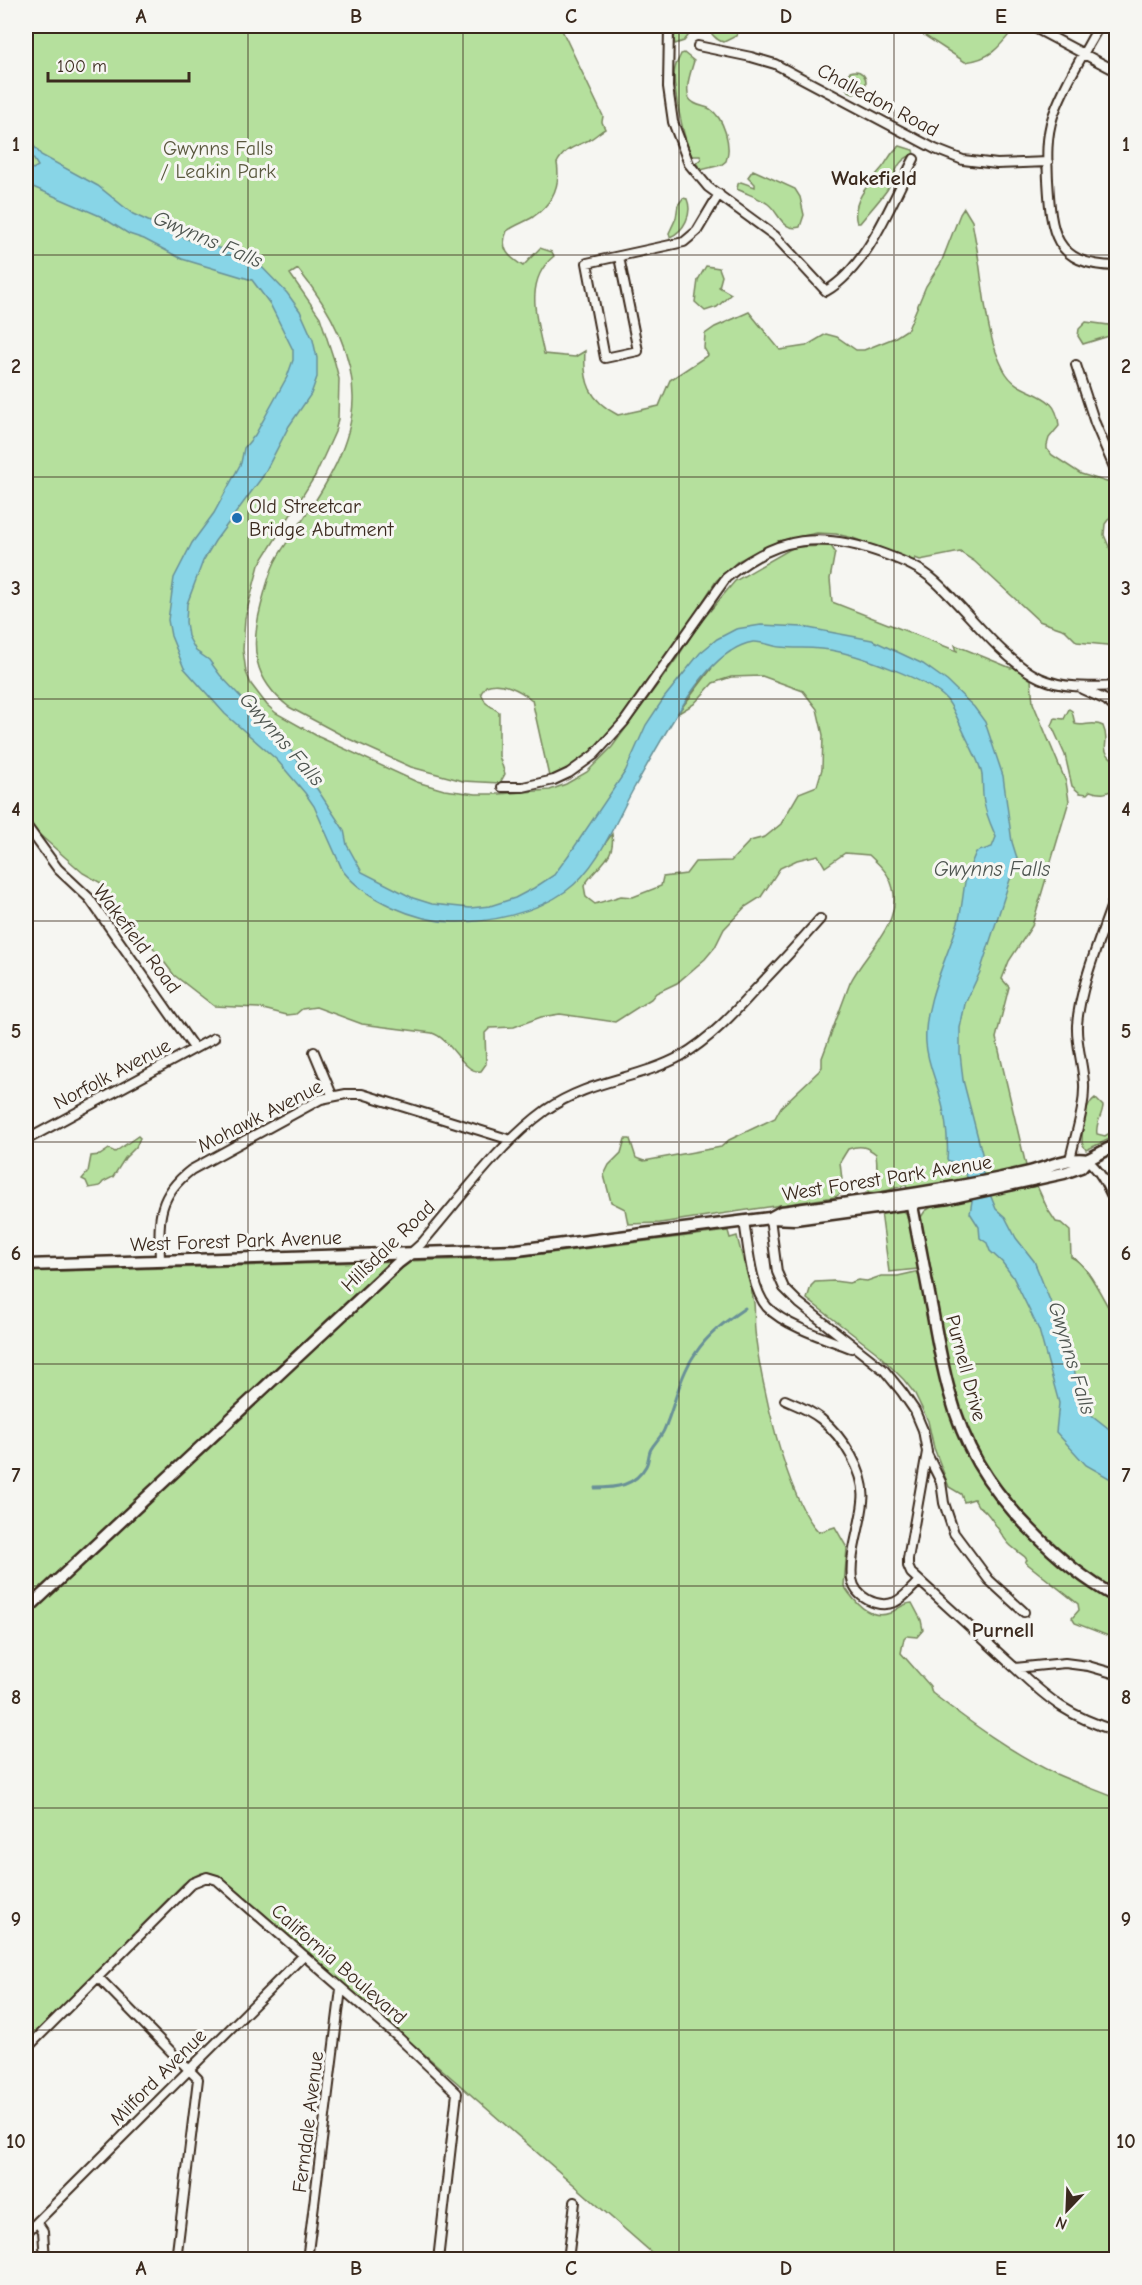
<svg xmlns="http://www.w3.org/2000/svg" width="1142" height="2285" font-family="'Comic Neue',sans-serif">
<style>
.green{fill:#b5e09d;stroke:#78855e;stroke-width:1.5;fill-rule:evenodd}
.water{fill:#88d5e7;stroke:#699197;stroke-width:1.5}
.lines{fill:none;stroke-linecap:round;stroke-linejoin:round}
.stream{stroke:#699197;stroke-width:3}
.street-casing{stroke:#3b2a1e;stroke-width:12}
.secondary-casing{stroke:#3b2a1e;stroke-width:15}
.street{stroke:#f6f6f2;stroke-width:8}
.secondary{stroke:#f6f6f2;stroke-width:10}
.grid{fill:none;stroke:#3b2a1e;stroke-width:1.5;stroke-opacity:0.55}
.poi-dot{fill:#1f6fb2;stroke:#f6f6f2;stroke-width:2}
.labels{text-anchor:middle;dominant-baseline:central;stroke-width:6;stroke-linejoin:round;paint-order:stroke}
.street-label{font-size:20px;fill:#3b2a1e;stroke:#f6f6f2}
.park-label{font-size:20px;fill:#5a583e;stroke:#f6f6f2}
.poi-label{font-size:20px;fill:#3b2a1e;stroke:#f6f6f2;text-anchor:start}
.neighbourhood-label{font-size:21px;font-weight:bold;fill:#3b2a1e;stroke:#f6f6f2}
.water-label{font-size:21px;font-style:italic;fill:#4e5550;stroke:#f6f6f2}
.neatline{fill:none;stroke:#3b2a1e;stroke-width:2}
.grid-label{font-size:20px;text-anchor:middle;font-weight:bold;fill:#3b2a1e}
</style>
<rect width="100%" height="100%" fill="#f6f6f2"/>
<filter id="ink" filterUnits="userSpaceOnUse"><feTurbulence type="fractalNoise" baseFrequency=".0167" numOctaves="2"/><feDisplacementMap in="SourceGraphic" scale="12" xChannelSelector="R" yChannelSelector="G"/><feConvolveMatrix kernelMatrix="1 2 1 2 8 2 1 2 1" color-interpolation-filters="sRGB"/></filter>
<g filter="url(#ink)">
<!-- green -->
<path class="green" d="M26 26H560L603 116 602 122 605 129C599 132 595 137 589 140 575 147 565 148 557 163 561 186 553 203 533 217 525 222 515 225 507 231 499 249 509 257 523 266L540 248 552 252 554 256C523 281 537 321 544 354L575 357 585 351C583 382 589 400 618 415L659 406 670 380 708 355 704 348 705 334 715 327 749 312 780 350 806 346 826 334 837 337 856 350H864L894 338 908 329 926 286 941 263 960 214 964 208 972 221C975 239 979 258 981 276 986 309 988 340 1004 370 1020 400 1056 386 1059 426L1049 438 1047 445V449L1052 455 1081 474 1110 483 1116 493V509L1105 524 1104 535 1116 563V646L1077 642 1065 630 1039 621 974 561 960 552 920 560 915 558 914 562 853 538 836 534 817 533 779 541 738 561 716 581 664 662 600 745 584 762 550 781 532 700C520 690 501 680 486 686L481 693 486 703 499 712V756L505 774 500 783 463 781 411 767 349 739 289 707C253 679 250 648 261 606 265 591 268 576 275 562 282 548 293 534 302 521 326 486 352 444 353 400 354 351 328 306 298 269L290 274 320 317 335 363 339 379 338 419 335 432 315 476 259 565 245 618 243 650 246 672 251 684 267 705 276 713 319 737 417 782 444 790 476 794H499L550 790 566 784 587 772 612 747 677 658 699 624 735 581 794 547 831 546 835 552 830 579 832 602 957 651 955 645 1011 668 1013 666 1031 680 1033 703 1066 782 1069 801 1032 926 1009 961 1002 979 1009 987 996 1038 1027 1170 908 1192 906 1185C892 1188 879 1196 864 1191 878 1179 878 1171 876 1154 866 1146 860 1145 848 1149L840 1162 843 1189 841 1193 835 1197 660 1223 628 1224 625 1209 611 1202 604 1175 609 1165 621 1153 625 1139H630L636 1158 644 1161 721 1147 729 1140 775 1118 781 1107 819 1071 822 1067V1058L850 983C866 950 911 918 888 876 884 868 875 861 869 855L845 853 825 867 818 855 797 860 780 868 761 897 745 907 724 929 715 947 705 959 677 983 656 993 651 999 615 1022 560 1014 541 1017 514 1027 490 1028 485 1033 486 1064 481 1071C463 1074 452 1039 432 1033L362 1024 316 1007 302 1009 296 1014 287 1015 259 1008 214 1006 174 975 152 946 125 921 101 883 83 873 32 828 26 819ZM712 668 677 714 694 704 713 683 731 677 762 676 803 691 817 709 823 735 822 769 817 786 799 793 781 824 765 837 750 841 731 861 695 862 686 874 663 877 661 886 633 897 621 896 595 904 586 897 584 886C596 865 616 860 612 834L583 873 566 890 527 909 570 862 625 772Z
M676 26H742L736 36 724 42C714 41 711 30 703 26L695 27 684 41 675 44 674 40Z
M910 26H1016C1000 46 992 59 965 62Z
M684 53 694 61C691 71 685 87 689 98 692 105 704 106 710 109 724 118 732 146 726 161L721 165 701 170 696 163 701 159 700 156H692C684 141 671 83 675 68 676 63 679 59 681 54Z
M844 82a11 11 0 1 1 22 0a11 11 0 1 1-22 0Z
M900 146 913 150 914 154C893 162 898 174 887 190 880 200 869 212 860 223H857C850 203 870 182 882 168 889 160 890 152 900 146Z
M753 170 795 189 800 197 804 215 800 227C782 232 779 212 768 204 758 197 747 194 737 189L738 184 741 182 755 187V184L748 177Z
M683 198 687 199C693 214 684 231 670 237L669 233 676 218 678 205Z
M706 266 719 268 722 276 719 287 731 294 717 307 705 311 695 302 698 280Z
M1086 322 1116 326V338L1109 336 1083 344 1078 336 1079 329Z
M1069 709 1072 711 1075 724C1084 727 1093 720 1103 726 1112 746 1096 747 1116 762V787C1108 794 1101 795 1090 791L1087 794 1080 793 1072 786 1065 755 1052 726 1055 718 1064 719Z
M1095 1098 1103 1106C1102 1116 1095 1124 1097 1134L1105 1136 1116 1129V1136L1086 1150 1082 1143C1082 1130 1084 1105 1095 1098Z
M138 1136 140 1138 136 1147 125 1158 113 1177 103 1182 100 1186 89 1188 86 1181 82 1179 88 1172 91 1156 100 1155 109 1149 115 1152Z
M1037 1186 1048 1210 1056 1222 1061 1223 1070 1231 1071 1257C1089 1264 1105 1305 1116 1320V1594L1075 1567 1036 1531 1003 1493 973 1445 955 1404 946 1366 921 1217 925 1211 933 1206Z
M900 1210 906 1213 909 1218 918 1269 889 1272 881 1212Z
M728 1231 730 1238 737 1236C742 1258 750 1281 754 1303 755 1312 754 1322 755 1331 759 1377 787 1501 819 1532L835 1527 847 1548 844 1586C854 1601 869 1621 890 1613 898 1609 904 1603 912 1603L921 1620 923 1630 917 1637 906 1636 904 1638 901 1653 930 1686 932 1693C971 1723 1012 1753 1056 1774 1076 1783 1097 1790 1116 1798V2259H659L233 1887C212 1870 205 1866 183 1884L26 2042V1272L510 1258Z
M920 1271 976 1468 1003 1507 1045 1551 1081 1582 1116 1603V1639L1075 1623 1072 1618 1079 1610 1078 1604 1025 1562 1027 1560 1025 1557C1020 1553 1014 1549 1009 1544 1000 1535 990 1511 978 1506L974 1499 964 1502 961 1494 949 1487 934 1448 928 1421 915 1394 904 1380 876 1352 807 1299 811 1286 815 1282 834 1281 849 1283 858 1280 867 1281 881 1276H898Z"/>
<!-- water -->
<path class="water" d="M26 136 41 155 98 186 133 214 196 243 238 252 256 261 287 293 300 311 313 340 317 358V377L311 394 289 426 263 476 215 541 203 561 187 604 186 622 188 636 196 651 209 660 220 675 289 748 306 772 344 830 347 845 362 872 413 898 432 904 470 908 490 906 515 898 534 888 554 875 573 849 625 772 646 725 664 698 700 653 717 639 736 629 761 625 803 627 872 640 923 664 947 681 974 707 985 722 1003 776 1012 842 1017 858 980 972 965 1004 960 1028V1053L963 1080 984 1161 981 1163 985 1182 996 1209 1005 1217 1016 1238 1034 1261 1068 1345 1082 1401 1089 1413 1108 1428 1116 1441V1482L1086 1465 1056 1432 1059 1403 1039 1330 1013 1277 1002 1262 990 1251 987 1243 980 1238 979 1227 970 1213 973 1195 965 1171 959 1165 947 1160C949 1137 945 1114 939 1092 934 1076 927 1060 926 1043 923 1003 948 957 959 919 962 907 963 894 965 882 967 872 972 862 976 852L992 847 996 837C991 825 986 815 984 802 982 793 983 784 982 775 980 763 973 752 968 741 961 728 956 712 947 700 930 680 861 656 835 651 816 647 798 649 780 647 771 646 761 641 753 642 747 643 737 647 731 651 712 663 695 686 683 705 665 732 650 760 634 788 615 822 599 867 566 891 535 913 490 923 452 922 416 921 366 900 343 871L314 806 305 793 277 760 225 714 184 668 171 636 168 620 174 578 192 543 214 513 241 463 244 448 255 435 287 377 293 360V350L270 304 252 280 182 259 144 239 129 234 100 216 26 184V166L33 169 38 166 26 147Z"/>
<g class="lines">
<!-- stream -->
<path class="stream" d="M595 1488C616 1488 635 1486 646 1466 649 1461 648 1454 651 1449 655 1442 661 1437 664 1430 675 1405 679 1377 695 1354 708 1334 726 1321 745 1308"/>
<defs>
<path id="street" d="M669 26 668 87 673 122 689 164 708 187 775 236 826 291C868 267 892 201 914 159
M1031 26 1116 71
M1099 26C1083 55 1064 85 1053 116 1046 137 1047 158 1048 180 1051 232 1053 265 1116 266
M698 46 751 57 775 64 935 149 963 160 997 164 1048 162
M619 257 638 351 605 358 587 263 684 242 697 231 719 194
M1076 365 1095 423 1116 472
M1082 689 1106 700 1116 709
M502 787H523L554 780 569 773 594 755 624 722 726 578C777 535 823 531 884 554 903 561 921 568 936 582 968 611 1002 660 1040 678 1064 689 1091 687 1116 686
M26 825 58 869 89 898 194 1048
M314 1052 332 1095
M26 1140 214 1038
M1070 1160C1075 1135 1085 1109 1084 1084 1083 1064 1076 1044 1077 1025 1080 984 1103 932 1116 893
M1087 1160C1102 1172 1108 1188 1116 1205
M770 1218 777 1272 784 1288 799 1303 884 1370 902 1392 915 1411 923 1430 927 1452 908 1559V1566L911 1573 1015 1668 1065 1663 1088 1666 1116 1674
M744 1221C748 1245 751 1289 767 1307 785 1326 827 1339 851 1348
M411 1253 422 1243C461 1198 499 1144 546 1110 591 1079 637 1080 681 1056 710 1039 733 1014 755 990 777 967 799 943 820 919
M160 1261C159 1220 156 1197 191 1170L321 1099 346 1094H362L511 1140
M785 1400C797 1405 810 1410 821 1419 842 1436 867 1473 863 1502 861 1525 849 1556 852 1579 855 1597 877 1609 895 1602 904 1598 912 1588 919 1581
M927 1454 941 1482 944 1503 954 1533 989 1580 1024 1612
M1015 1668C1051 1702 1069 1716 1116 1731
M98 1977 198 2079 176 2260
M26 2049 192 1883 207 1877 217 1880 399 2038 457 2093 438 2260
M37 2222 43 2231 45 2260
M26 2233 303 1956
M307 2260 341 1989
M568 2260 575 2202"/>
<path id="secondary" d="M910 1195C918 1235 925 1275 933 1315 942 1366 952 1418 978 1463 992 1487 1011 1510 1031 1530 1057 1557 1083 1579 1116 1597
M770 1218 781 1212C864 1201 947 1191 1029 1172 1047 1168 1069 1156 1087 1160
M26 1265 517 1250 770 1218 795 1219 949 1198 1064 1173 1081 1167 1087 1160 1116 1145
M26 1610 398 1263 410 1254"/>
</defs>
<!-- street casing -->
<use href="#street" class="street-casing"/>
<!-- secondary casing -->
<use href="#secondary" class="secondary-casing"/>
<!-- street -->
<use href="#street" class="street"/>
<!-- secondary -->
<use href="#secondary" class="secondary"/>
</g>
</g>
<!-- grid -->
<path class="grid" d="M248 26V2260M463 26V2260M679 26V2260M894 26V2260M26 255H1116M26 477H1116M26 699H1116M26 921H1116M26 1142H1116M26 1364H1116M26 1586H1116M26 1808H1116M26 2030H1116"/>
<!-- markers -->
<circle class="poi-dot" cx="237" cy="518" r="6"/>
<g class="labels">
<!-- street labels -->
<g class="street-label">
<text transform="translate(878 100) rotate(28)">Challedon Road</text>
<text transform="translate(137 939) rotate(53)">Wakefield Road</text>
<text transform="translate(112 1074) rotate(-28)">Norfolk Avenue</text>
<text transform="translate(260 1116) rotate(-27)">Mohawk Avenue</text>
<text transform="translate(887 1178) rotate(-9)">West Forest Park Avenue</text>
<text transform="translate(236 1241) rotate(-2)">West Forest Park Avenue</text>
<text transform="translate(388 1246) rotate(-44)">Hillsdale Road</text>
<text transform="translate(966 1368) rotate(75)">Purnell Drive</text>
<text transform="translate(339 1964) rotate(41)">California Boulevard</text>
<text transform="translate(158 2077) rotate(-45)">Milford Avenue</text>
<text transform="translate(308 2122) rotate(-83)">Ferndale Avenue</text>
</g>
<!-- park labels -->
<g class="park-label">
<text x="218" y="148">Gwynns Falls<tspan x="218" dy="23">/ Leakin Park</tspan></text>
</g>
<!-- poi labels -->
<g class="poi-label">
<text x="249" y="506">Old Streetcar<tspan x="249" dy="23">Bridge Abutment</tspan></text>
</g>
<!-- neighbourhood labels -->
<g class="neighbourhood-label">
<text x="874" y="178">Wakefield</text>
<text x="1003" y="1630">Purnell</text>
</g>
<!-- water labels -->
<g class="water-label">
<text transform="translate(208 239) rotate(23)">Gwynns Falls</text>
<text transform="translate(282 739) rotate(49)">Gwynns Falls</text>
<text x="992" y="869">Gwynns Falls</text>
<text transform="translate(1072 1358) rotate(73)">Gwynns Falls</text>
</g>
</g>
<!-- margin -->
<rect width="1142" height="2285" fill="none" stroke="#f6f6f2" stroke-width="66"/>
<!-- north arrow -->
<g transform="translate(1067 2210) rotate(203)" stroke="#f6f6f2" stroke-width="4.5" paint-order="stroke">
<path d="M0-4.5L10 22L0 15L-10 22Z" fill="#3b2a1e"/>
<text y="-9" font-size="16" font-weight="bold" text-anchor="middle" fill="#3b2a1e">N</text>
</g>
<!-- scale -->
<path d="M48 72v9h141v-9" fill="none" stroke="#3b2a1e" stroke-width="3"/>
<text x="57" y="72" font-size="18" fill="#3b2a1e" stroke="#f6f6f2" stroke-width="4.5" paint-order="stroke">100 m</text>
<rect x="33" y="33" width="1076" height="2219" class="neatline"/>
<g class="grid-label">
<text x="141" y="23">A</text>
<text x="356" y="23">B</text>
<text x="571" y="23">C</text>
<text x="786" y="23">D</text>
<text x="1001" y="23">E</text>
<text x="16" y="151">1</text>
<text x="1126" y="151">1</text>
<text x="16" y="373">2</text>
<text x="1126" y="373">2</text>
<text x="16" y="595">3</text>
<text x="1126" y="595">3</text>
<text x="16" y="816">4</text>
<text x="1126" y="816">4</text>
<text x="16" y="1038">5</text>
<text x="1126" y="1038">5</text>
<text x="16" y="1260">6</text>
<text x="1126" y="1260">6</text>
<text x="16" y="1482">7</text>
<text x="1126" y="1482">7</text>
<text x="16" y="1704">8</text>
<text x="1126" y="1704">8</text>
<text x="16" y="1926">9</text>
<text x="1126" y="1926">9</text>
<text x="16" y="2148">10</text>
<text x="1126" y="2148">10</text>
<text x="141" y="2275">A</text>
<text x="356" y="2275">B</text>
<text x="571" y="2275">C</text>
<text x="786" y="2275">D</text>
<text x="1001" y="2275">E</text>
</g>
</svg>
